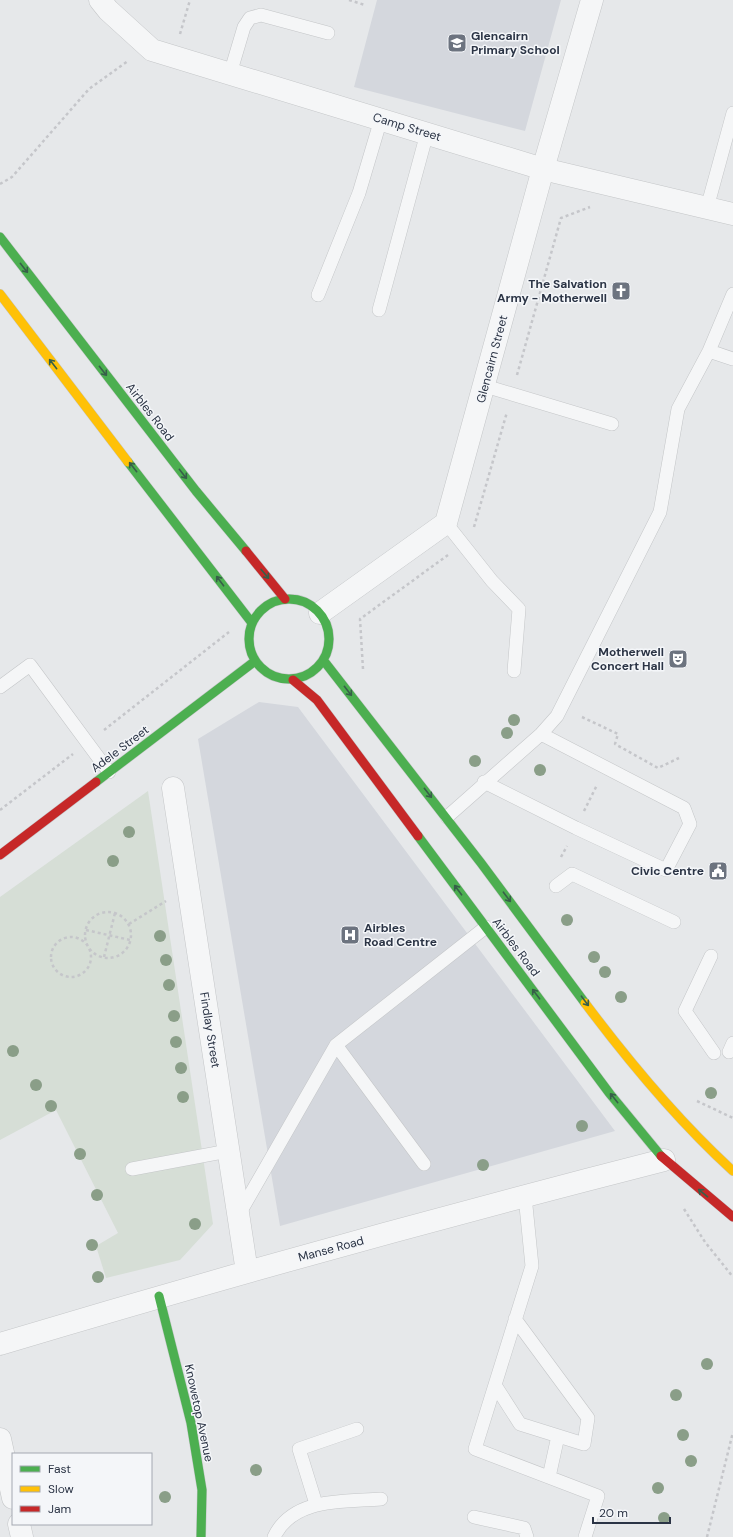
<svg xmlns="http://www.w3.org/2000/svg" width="733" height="1537" font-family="'DM Sans',sans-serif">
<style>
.built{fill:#d4d7dd}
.green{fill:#d6ded6}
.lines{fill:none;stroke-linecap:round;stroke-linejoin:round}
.lane-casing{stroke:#c4c6c8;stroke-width:14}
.street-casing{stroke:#c4c6c8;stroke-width:23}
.fast-casing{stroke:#c4c6c8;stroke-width:10}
.slow-casing{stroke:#c4c6c8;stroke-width:10}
.jam-casing{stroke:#c4c6c8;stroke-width:10}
.path{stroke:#c5c6ca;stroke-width:2.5;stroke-dasharray:3 3;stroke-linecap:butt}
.lane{stroke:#f5f6f7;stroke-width:13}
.street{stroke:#f5f6f7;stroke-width:22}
.fast{stroke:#4caf50;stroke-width:9}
.slow{stroke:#ffc107;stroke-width:9}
.jam{stroke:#c62828;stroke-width:9}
.tree{fill:#8a9e88}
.oneway{stroke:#375f49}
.labels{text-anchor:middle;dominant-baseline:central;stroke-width:3;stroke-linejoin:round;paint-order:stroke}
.poi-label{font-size:12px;font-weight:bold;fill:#2b3445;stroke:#f4f6f9;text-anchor:end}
.street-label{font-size:12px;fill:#2b3445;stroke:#f4f6f9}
</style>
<rect width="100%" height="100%" fill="#e6e8ea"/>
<!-- built -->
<path class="built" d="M377 0H561L525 131 354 87Z
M259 702 298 707 615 1131 280 1226 198 739Z"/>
<!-- green -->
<path class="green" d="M148 791 213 1224 180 1260 106 1278 96 1246 118 1233 56 1110 0 1140V897Z"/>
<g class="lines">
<defs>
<path id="lane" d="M230 74 244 27 250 18 261 15 328 33
M707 208 733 113
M318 295 359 193 381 119
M379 310 427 133
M709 351 733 359
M485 386 612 424
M446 523 492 581 519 609 514 671
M0 687 30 665 109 772
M484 782 576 828 666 870 690 824 684 808 541 734
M447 817 541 734 557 716 660 512 678 409 709 351 733 294
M556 886 572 874 674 922
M711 956 685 1011 714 1053
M336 1045 424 1164
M729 1052 733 1043
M132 1169 228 1151
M525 1196 532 1266 475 1449 598 1496 585 1537
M238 1216 336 1045 486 927
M495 1385 520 1424 584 1444 588 1418 515 1319
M549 1477 558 1436
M316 1504 299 1449 357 1429
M474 1517 524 1528 527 1537
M274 1537C293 1497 344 1502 381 1499"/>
<path id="street" d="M100 0 108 10 152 50 543 169 733 214
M320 613 446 523 543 169 592 0
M173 788 247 1272
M0 1344C220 1278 441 1217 664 1160
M0 1439 13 1498
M19 1524 22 1537"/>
<path id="fast" d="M0 237 196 491 246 551
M128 462 252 623
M249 639a40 40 0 1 1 80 0a40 40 0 1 1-80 0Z
M324 661 481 863 585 1003
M96 782 255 661
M418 836 610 1094 661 1156
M159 1296 191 1423 202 1490 201 1537"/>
<path id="slow" d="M0 294 128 462
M585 1003C630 1063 677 1120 733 1171"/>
<path id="jam" d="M246 551 285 599
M293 680 317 700 418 836
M0 855 96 782
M661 1156 733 1217"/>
</defs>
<!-- lane casing -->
<use href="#lane" class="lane-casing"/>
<!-- street casing -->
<use href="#street" class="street-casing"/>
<!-- fast casing -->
<use href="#fast" class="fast-casing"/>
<!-- slow casing -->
<use href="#slow" class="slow-casing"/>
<!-- jam casing -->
<use href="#jam" class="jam-casing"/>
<!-- path -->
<path class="path" d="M349 0 365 5
M180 34 190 0
M0 184 12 177 89 89 128 61
M517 375 561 218 590 207
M474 527 507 412
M363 669 360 619 448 555
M582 717 618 734 615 744 658 768 679 758
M104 730 229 632
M0 810 73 754
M584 811 597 785
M561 857 567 846
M85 935a23 23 0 1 1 46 0a23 23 0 1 1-46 0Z
M129 924 166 901
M86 930 130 940
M51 957a20 20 0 1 1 40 0a20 20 0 1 1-40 0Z
M104 957 115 913
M697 1101 733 1118
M684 1209 705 1242 733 1277
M707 1537 733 1432"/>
<!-- lane -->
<use href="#lane" class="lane"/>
<!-- street -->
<use href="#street" class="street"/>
<!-- fast -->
<use href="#fast" class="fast"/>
<!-- slow -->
<use href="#slow" class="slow"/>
<!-- jam -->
<use href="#jam" class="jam"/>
</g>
<!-- trees -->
<g class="tree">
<circle cx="514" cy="720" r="6"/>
<circle cx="507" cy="733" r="6"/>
<circle cx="475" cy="761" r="6"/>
<circle cx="540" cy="770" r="6"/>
<circle cx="129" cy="832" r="6"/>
<circle cx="113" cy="861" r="6"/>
<circle cx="567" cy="920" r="6"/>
<circle cx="160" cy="936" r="6"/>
<circle cx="594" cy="957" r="6"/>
<circle cx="166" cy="960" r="6"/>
<circle cx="605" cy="972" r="6"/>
<circle cx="169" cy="985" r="6"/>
<circle cx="621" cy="997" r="6"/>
<circle cx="174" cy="1016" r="6"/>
<circle cx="176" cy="1042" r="6"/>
<circle cx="13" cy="1051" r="6"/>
<circle cx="181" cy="1068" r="6"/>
<circle cx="36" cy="1085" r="6"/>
<circle cx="711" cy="1093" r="6"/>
<circle cx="183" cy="1097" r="6"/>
<circle cx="51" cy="1106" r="6"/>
<circle cx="582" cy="1126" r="6"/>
<circle cx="80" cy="1154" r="6"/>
<circle cx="483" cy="1165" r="6"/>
<circle cx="97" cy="1195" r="6"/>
<circle cx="195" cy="1224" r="6"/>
<circle cx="92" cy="1245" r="6"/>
<circle cx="98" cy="1277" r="6"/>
<circle cx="707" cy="1364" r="6"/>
<circle cx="676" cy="1395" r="6"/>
<circle cx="683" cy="1435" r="6"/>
<circle cx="691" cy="1461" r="6"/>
<circle cx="256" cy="1470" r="6"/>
<circle cx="658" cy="1488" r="6"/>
<circle cx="165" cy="1497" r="6"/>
<circle cx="664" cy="1518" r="6"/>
</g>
<!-- one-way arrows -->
<defs><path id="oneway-shaft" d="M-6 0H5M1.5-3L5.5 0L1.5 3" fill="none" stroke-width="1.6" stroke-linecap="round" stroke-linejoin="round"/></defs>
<g class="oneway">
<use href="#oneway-shaft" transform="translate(24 268) rotate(52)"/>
<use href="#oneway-shaft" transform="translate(53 364) rotate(-128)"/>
<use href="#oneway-shaft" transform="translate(103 371) rotate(52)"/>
<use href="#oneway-shaft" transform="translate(133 467) rotate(-128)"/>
<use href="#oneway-shaft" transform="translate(183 474) rotate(52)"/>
<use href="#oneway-shaft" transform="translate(265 574) rotate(50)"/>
<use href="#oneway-shaft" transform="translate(220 581) rotate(-127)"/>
<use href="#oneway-shaft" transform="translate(348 691) rotate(52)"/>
<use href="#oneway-shaft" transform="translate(428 793) rotate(52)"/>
<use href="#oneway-shaft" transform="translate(458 890) rotate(-127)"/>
<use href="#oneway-shaft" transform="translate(507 897) rotate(53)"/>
<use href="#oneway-shaft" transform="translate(536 994) rotate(-127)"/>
<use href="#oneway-shaft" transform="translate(585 1001) rotate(53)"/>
<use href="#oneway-shaft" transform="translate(614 1098) rotate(-129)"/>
<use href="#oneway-shaft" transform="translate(703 1193) rotate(-141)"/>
</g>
<!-- icons -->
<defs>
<symbol id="school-square" viewBox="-11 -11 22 22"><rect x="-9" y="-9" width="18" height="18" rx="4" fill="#6c737f" stroke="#f4f6f9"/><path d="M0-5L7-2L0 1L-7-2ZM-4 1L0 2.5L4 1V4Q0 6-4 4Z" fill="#fff"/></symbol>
<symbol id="church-square" viewBox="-11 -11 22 22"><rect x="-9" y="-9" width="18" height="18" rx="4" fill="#6c737f" stroke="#f4f6f9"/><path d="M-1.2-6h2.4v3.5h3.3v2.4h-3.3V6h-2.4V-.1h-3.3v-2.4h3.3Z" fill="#fff"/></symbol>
<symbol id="theatre-square" viewBox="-11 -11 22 22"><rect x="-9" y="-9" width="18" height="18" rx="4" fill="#6c737f" stroke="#f4f6f9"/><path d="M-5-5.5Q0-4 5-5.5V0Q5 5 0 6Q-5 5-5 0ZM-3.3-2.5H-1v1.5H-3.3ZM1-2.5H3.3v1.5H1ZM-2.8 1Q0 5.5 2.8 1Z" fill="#fff"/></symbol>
<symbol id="civic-square" viewBox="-11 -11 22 22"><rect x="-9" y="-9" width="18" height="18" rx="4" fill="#6c737f" stroke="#f4f6f9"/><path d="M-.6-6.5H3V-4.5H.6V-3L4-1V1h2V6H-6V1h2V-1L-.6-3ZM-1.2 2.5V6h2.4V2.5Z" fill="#fff"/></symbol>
<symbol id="hospital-square" viewBox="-11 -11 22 22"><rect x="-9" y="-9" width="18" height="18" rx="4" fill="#6c737f" stroke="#f4f6f9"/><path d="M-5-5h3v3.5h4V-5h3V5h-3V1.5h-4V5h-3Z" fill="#fff"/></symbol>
</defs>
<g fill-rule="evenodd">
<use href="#school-square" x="446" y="32" width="22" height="22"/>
<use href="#church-square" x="610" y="280" width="22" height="22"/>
<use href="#theatre-square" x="667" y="648" width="22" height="22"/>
<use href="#civic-square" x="707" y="860" width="22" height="22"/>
<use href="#hospital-square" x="339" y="924" width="22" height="22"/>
</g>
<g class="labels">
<!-- poi labels -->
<g class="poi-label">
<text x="471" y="36" text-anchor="start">Glencairn<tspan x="471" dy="14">Primary School</tspan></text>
<text x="607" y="284">The Salvation<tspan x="607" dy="14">Army - Motherwell</tspan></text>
<text x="664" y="652">Motherwell<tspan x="664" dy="14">Concert Hall</tspan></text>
<text x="704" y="871">Civic Centre</text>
<text x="364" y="928" text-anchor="start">Airbles<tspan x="364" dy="14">Road Centre</tspan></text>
</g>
<!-- street labels -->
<g class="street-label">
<text transform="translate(407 127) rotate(17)">Camp Street</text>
<text transform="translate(492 359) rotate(-75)">Glencairn Street</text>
<text transform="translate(150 412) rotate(52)">Airbles Road</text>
<text transform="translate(120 749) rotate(-37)">Adele Street</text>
<text transform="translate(516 947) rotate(53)">Airbles Road</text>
<text transform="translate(210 1030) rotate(81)">Findlay Street</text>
<text transform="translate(331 1249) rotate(-15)">Manse Road</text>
<text transform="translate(199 1413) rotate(78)">Knowetop Avenue</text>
</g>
</g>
<!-- legend -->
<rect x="12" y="1453" width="140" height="72" fill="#f4f6f9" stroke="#a4a8b1"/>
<rect x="20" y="1466" width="20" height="6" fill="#4caf50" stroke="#a4a8b1"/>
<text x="48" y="1473" font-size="12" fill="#2b3445">Fast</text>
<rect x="20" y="1486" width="20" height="6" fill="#ffc107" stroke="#a4a8b1"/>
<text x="48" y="1493" font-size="12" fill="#2b3445">Slow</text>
<rect x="20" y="1506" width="20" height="6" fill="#c62828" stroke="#a4a8b1"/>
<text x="48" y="1513" font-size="12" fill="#2b3445">Jam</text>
<!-- scale -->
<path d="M593 1517v6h77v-6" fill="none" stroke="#2b3445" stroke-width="2"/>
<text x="599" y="1517" font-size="12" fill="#2b3445" stroke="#f4f6f9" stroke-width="3" paint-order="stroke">20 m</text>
</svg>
